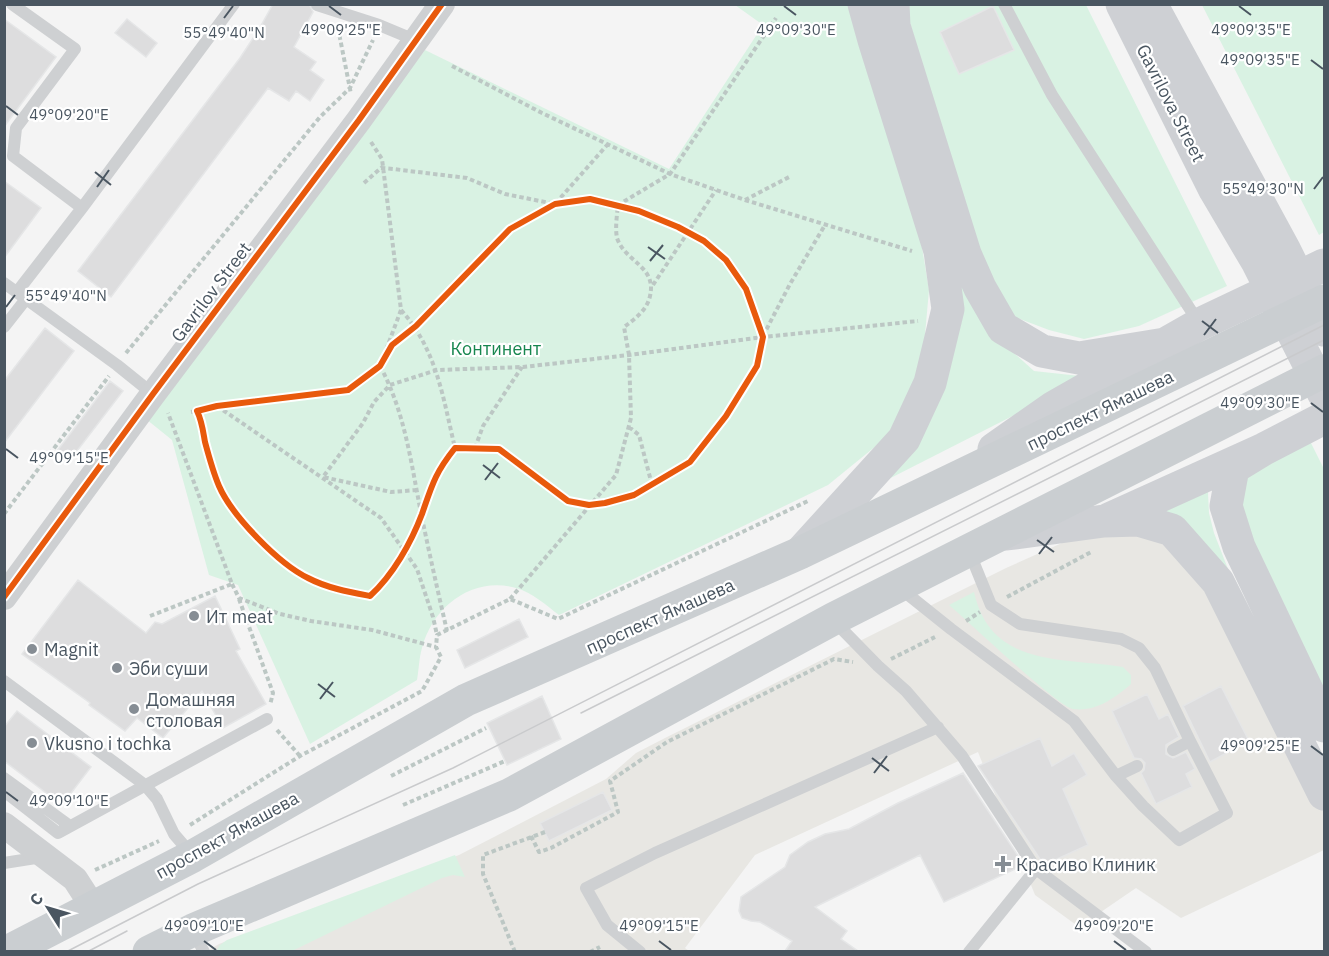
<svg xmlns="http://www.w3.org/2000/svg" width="1329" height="956" font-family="'IBM Plex Sans',sans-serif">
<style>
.commercial{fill:#e8e7e3}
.green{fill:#d9f2e3}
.building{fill:#ddddde;stroke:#e5e6e7;stroke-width:1.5}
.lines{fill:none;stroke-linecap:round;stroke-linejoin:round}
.path{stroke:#bcc7c4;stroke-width:4;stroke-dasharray:4.5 3;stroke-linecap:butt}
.service{stroke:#ced0d2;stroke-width:12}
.minor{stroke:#ced0d2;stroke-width:26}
.secondary{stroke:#ced0d4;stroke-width:33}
.primary{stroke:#caced1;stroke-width:33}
.tram{stroke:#c9cacc;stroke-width:1.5}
.cycleway-casing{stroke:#fff;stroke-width:10}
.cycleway{stroke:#e8590c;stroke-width:6}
.ticks{fill:none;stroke:#4a5661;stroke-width:2}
.poi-dot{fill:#868d94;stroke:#fff;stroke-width:2}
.labels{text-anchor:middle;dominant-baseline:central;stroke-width:4.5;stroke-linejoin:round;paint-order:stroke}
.street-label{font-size:18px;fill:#4a5661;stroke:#fff}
.park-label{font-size:18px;fill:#17864f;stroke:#fff}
.poi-label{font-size:18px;fill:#4a5661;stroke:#fff;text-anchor:start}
.ticks-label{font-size:15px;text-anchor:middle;fill:#4a5661;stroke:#fff;stroke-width:4.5;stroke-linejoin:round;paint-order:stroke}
</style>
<rect width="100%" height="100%" fill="#f4f4f4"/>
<!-- commercial -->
<path class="commercial" d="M1127 526 1190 558 1324 811V850L1181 918 1136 888 1079 927 1035 895 978 752 755 855 685 948 689 951 205 952 219 944 459 855 606 779 636 753 665 738 1006 568 1071 539Z"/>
<!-- green -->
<path class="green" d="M735 5H852L921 241 929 290 922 368 887 437 828 485 559 615C547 606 532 592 516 588 473 576 433 606 422 648 419 658 419 669 417 680L310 744 238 585 209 575 172 440 146 419 425 50 669 169 763 25Z
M874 5 995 336 1034 371 1089 377 869 489 950 351Z
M905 5H1086L1227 286 1139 326 1084 339 1049 330 1012 316 970 232Z
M1202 5H1324V232L1319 235Z
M1310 441 1324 469V707L1248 542 1237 497 1249 474Z
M1212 478 1208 493 1209 513 1214 533 1228 569 1324 760 1155 507Z
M974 592C991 668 1062 657 1123 667L1131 675V684C1115 698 1096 712 1073 709 1059 708 967 620 949 605Z
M455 855 465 877 453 875 442 878 292 951H216L220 945 227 940Z"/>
<!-- building -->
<path class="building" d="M273 4H309L313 12 294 47 316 62 310 70 324 80 310 101 296 91 289 101 268 88 111 297 78 271 240 58 259 29Z
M993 6 1014 50 959 74 940 32Z
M4 19 56 57 4 127Z
M127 19 157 43 146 57 115 33Z
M4 181 41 208 4 258Z
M45 328 74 351 4 443V381Z
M110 381 123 391 67 464 54 455Z
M78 580 146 633 155 622 162 624 215 596 240 649 236 651 266 704 223 728 202 691 163 738 137 718 125 731 89 705 90 703 22 654Z
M519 619 528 637 465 668 457 650Z
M1221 686 1249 741 1210 762 1183 706Z
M1147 694 1159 719 1168 714 1179 737 1166 745V754L1173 758 1186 752 1195 769 1186 774 1192 787 1156 804 1141 773 1144 770 1145 763 1141 759 1134 758 1112 711Z
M542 696 561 739 507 765 487 723Z
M17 711 91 767 62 805 4 761V727Z
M1040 738 1052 766 1074 753 1087 775 1063 789 1088 845 1044 865 978 766Z
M963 773 1024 865 944 902 920 855 815 907 847 931 841 939 858 951H785L792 941 760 922 751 921 742 918 739 911 741 897 785 867 790 855 808 842 825 834 849 829 898 803Z
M603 792 612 810 549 841 540 823Z"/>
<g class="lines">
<!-- path -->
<path class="path" d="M338 28 351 94
M452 66 542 113 670 174 745 200 912 251
M371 142 382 159 401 310 380 366C405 412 411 463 421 513 429 552 438 592 447 631
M364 183 381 168 393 169 467 178 505 194 555 204 608 144
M745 200 791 176
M653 285 716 190
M401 310C437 350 443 398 455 448
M763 336 790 284 825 225
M126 353 320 117 350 88 373 40
M217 406 381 518 417 569 433 617 437 635
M191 412 197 411
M629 427 639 435 652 485
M475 448 483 426 522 367
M417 490 391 492 323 477 363 423 374 402 390 385 437 370 523 367 629 355 763 337 918 321
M4 514 109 376
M232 584 239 598 280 614 311 621 372 630 436 647
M1007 597 1093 551
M239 599 273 693 270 705
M510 599 616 475 631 418 629 355 624 327C635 319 647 310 650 296 657 266 625 262 617 238 615 228 617 215 618 205L670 174 776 18
M150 616 232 584 168 413
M966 621 980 612
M891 659 935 637
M277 730 300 756
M391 776 486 728
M403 805 505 761
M190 825 300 756 422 691 441 657 436 647 437 635 510 599 558 619 810 500
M531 836 539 852 551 848 618 812 610 781 667 742 834 659 853 662
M95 870 159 841
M515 952 483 874V855L545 832
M590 952 600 947"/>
<!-- service -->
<path class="service" d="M12 4 75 49 16 128 13 156 82 208
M1004 4 1052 95 1199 323
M317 5 379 25 415 40
M4 283 117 365 153 394
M17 292 82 208 234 4
M4 327 26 299
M969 551 991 605 1020 624 1121 639 1139 648 1155 668 1190 741 1173 750
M901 589 951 629 1074 721 1116 776 1137 766
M833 620 878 666 906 691 962 756 1036 869 969 952
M4 681 145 785 157 799 174 834 192 855
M1116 776 1143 806 1179 840 1227 813 1190 741
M4 778 70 826
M4 791 58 833 267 719
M4 863 42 857
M1036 869 1146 952
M193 931 204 952
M640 952 607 925 586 888 655 853 938 727"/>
<!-- minor -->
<path class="minor" d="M4 597 153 394 359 120 442 4
M4 825 75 879 93 907"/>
<!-- secondary -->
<path class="secondary" d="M893 4 894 26 965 254 980 288 1003 328 1042 351 1079 358 1165 344
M1122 4 1215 190 1258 263 1324 394
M1151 4 1284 249 1324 330
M994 449 1054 407 1200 324 1324 265
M1264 449 1233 468 1226 506 1239 547 1324 726
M1109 519 1264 449 1324 418
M1007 534 1104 521 1138 520 1172 530 1218 582 1324 794
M801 552 904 439 930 383 948 309 940 251 874 40 864 4"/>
<!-- primary -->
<path class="primary" d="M7 952 193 856 466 700 800 553 1324 301
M149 952 193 930 509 795 833 619 1324 371"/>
<!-- tram -->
<path class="tram" d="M581 713 1324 340
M66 952 198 884 453 768 1324 325
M87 952 127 931"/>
<defs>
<path id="cycleway" d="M590 199 639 211 678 227 704 241 726 260 746 289 763 337 757 366 726 416 690 462 634 495 605 503 589 505 568 501 499 449 455 448C435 473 432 485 422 514 411 543 393 575 370 596 349 592 327 588 308 578 279 564 232 516 219 486 213 472 209 457 205 442 203 431 202 421 197 411L217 406 348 390 380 366 392 345 416 326 510 229 555 204Z
M4 597 153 394 359 120 442 4"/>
</defs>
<!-- cycleway casing -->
<use href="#cycleway" class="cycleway-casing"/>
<!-- cycleway -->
<use href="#cycleway" class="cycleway"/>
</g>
<!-- ticks -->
<path class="ticks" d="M329 6 341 15M784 6 796 15M1239 6 1251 15M224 18 233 6M1311 60 1323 69M6 106 18 115M95 172 111 185M97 187 109 170M1314 189 1323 177M648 247 665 259M650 261 663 245M6 307 15 295M1202 321 1218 333M1204 335 1216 319M1311 403 1323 412M6 449 18 458M483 465 500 478M485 480 498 463M1037 540 1054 552M1039 554 1052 537M318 684 335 697M320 699 333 682M1311 746 1323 755M872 758 889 771M874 773 887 756M6 792 18 801M204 941 216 950M659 941 671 950M1114 941 1126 950"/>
<!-- markers -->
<g class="poi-dot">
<circle cx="194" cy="616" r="6"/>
<circle cx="32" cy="649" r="6"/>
<circle cx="117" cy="668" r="6"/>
<circle cx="134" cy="709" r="6"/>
<circle cx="32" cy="743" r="6"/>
<path d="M1000 855h6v6h6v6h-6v6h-6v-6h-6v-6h6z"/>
</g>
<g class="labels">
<!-- street labels -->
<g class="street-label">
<text transform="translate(1171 103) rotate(63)">Gavrilova Street</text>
<text transform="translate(211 292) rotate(-53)">Gavrilov Street</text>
<text transform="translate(1100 410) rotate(-26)">проспект Ямашева</text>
<text transform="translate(660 616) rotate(-24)">проспект Ямашева</text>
<text transform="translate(227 835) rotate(-29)">проспект Ямашева</text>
</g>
<!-- park labels -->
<g class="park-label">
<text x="496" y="348">Континент</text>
</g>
<!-- poi labels -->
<g class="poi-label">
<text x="206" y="616">Ит meat</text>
<text x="44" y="649">Magnit</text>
<text x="129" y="668">Эби суши</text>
<text x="146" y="699">Домашняя<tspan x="146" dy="21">столовая</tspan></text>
<text x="44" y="743">Vkusno i tochka</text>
<text x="1016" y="864">Красиво Клиник</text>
</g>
</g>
<g class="ticks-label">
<text x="341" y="35">49°09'25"E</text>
<text x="796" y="35">49°09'30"E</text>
<text x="1251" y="35">49°09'35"E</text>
<text x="224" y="38">55°49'40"N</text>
<text x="1260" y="65">49°09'35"E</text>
<text x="69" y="120">49°09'20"E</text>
<text x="1263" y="194">55°49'30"N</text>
<text x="66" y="301">55°49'40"N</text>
<text x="1260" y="408">49°09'30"E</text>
<text x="69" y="463">49°09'15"E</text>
<text x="1260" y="751">49°09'25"E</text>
<text x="69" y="806">49°09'10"E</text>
<text x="204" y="931">49°09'10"E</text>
<text x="659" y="931">49°09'15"E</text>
<text x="1114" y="931">49°09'20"E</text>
</g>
<!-- border -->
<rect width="1329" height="956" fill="none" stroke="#4a5661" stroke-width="12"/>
<!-- north arrow -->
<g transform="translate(48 908) rotate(307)" stroke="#ffffff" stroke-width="4.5" paint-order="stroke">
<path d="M0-4.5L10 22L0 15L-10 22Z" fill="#4a5661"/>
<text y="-9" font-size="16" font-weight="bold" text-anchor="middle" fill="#4a5661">С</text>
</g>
</svg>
